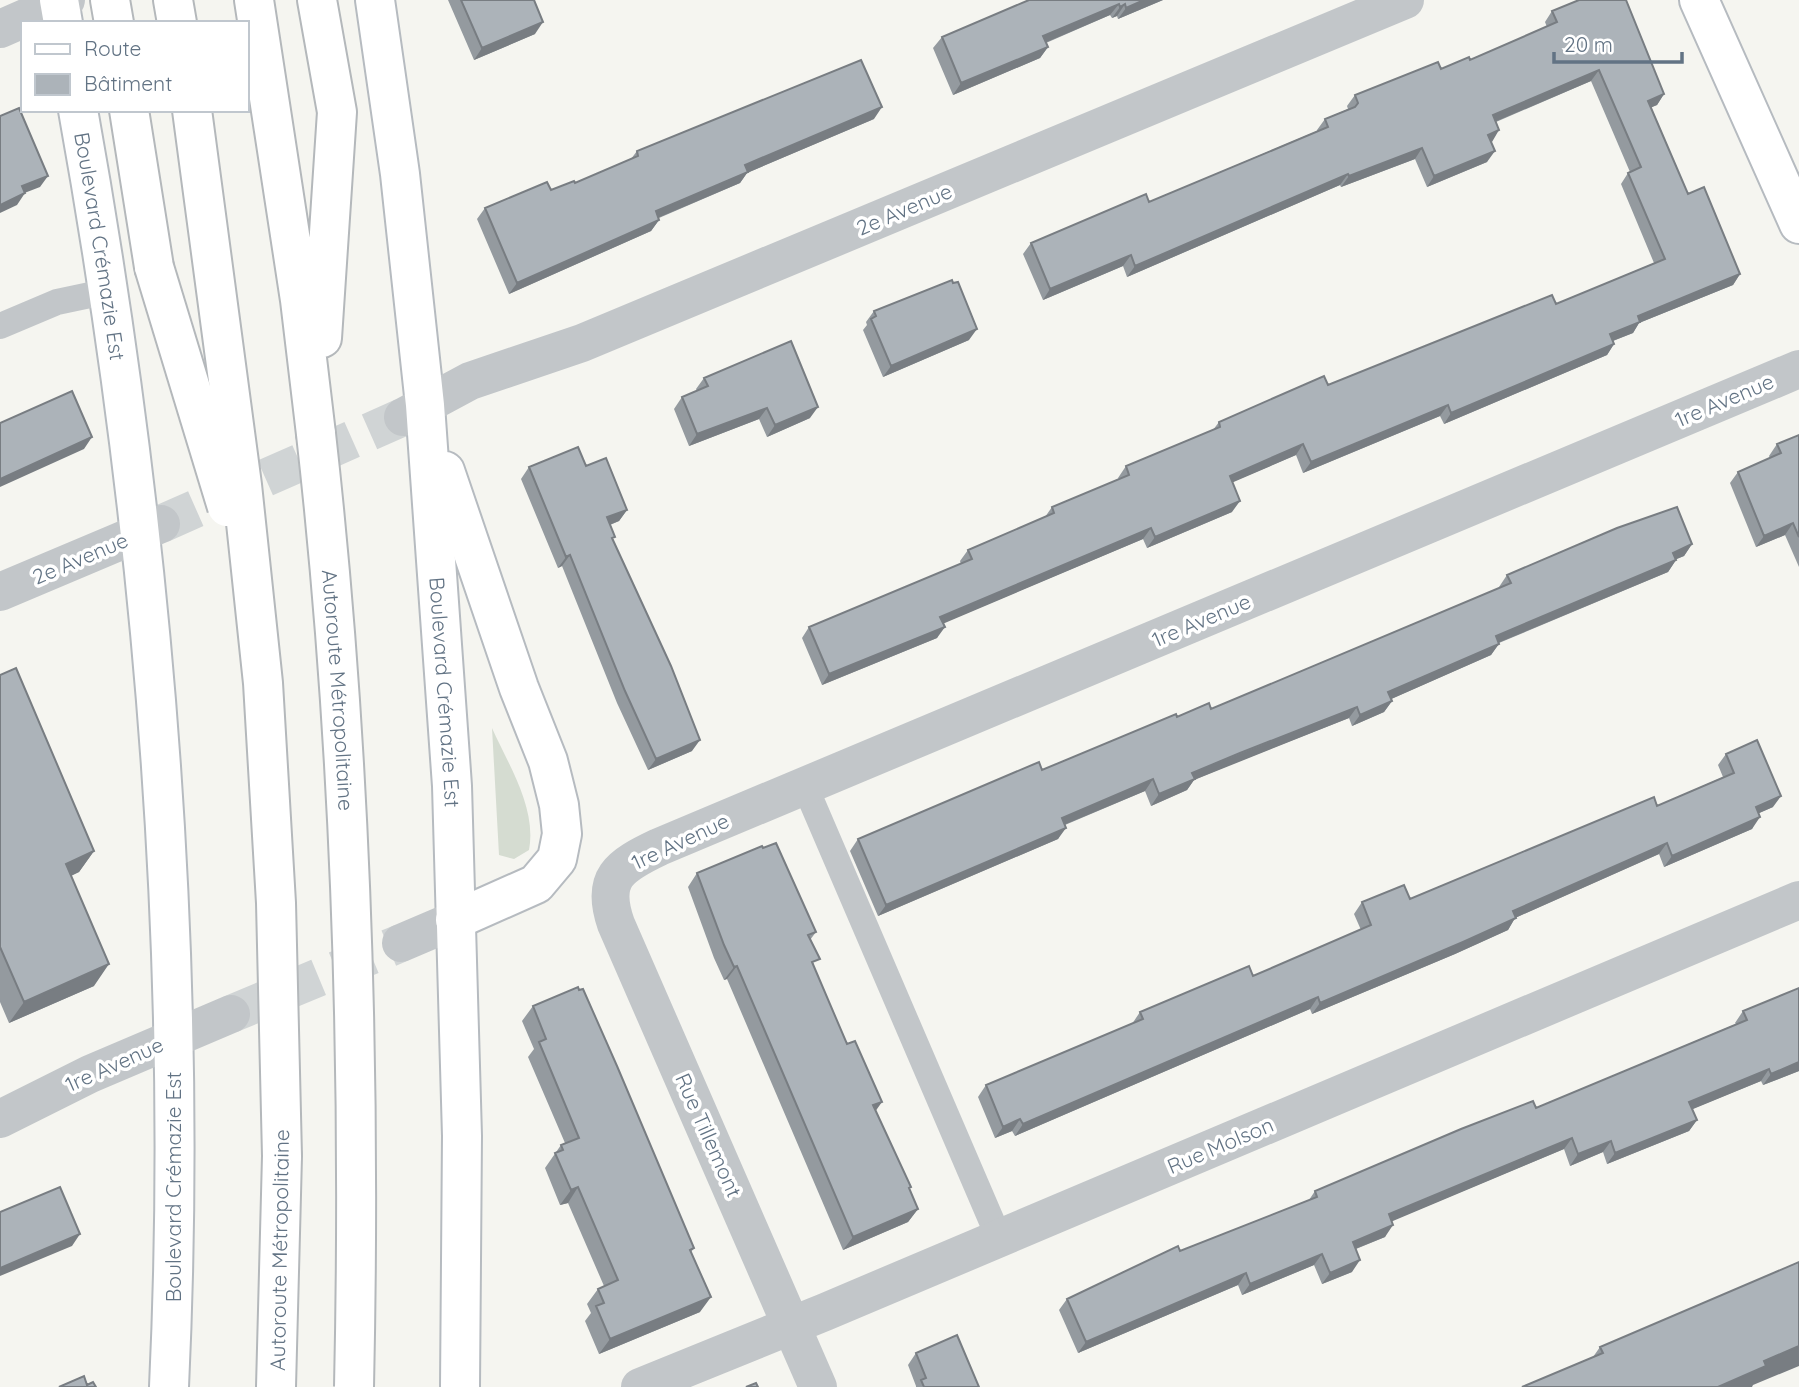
<svg xmlns="http://www.w3.org/2000/svg" width="1799" height="1387" font-family="Quicksand,sans-serif">
<style>
.green{fill:#d5dcd1}
.lines{fill:none;stroke-linecap:round;stroke-linejoin:round}
.street-tunnel{stroke:#d0d4d5;stroke-width:38;stroke-dasharray:38 19;stroke-linecap:butt}
.secondary-casing{stroke:#b6bbc0;stroke-width:42}
.highway-casing{stroke:#b4b8bb;stroke-width:42}
.lane{stroke:#c2c6c9;stroke-width:26}
.street{stroke:#c2c6c9;stroke-width:38}
.secondary{stroke:#fff;stroke-width:38}
.highway{stroke:#fff;stroke-width:38}
.highway-bridge-casing{stroke:#b4b8bb;stroke-width:42;stroke-linecap:butt}
.highway-bridge{stroke:#fff;stroke-width:38}
.wall{fill:#949a9f}
.shaded-wall{fill:#787d82}
.building{fill:#acb3b9;stroke:#787d82;stroke-width:2}
.labels{text-anchor:middle;dominant-baseline:central;stroke-width:7;stroke-linejoin:round;paint-order:stroke}
.street-label{font-size:21px;fill:#627384;stroke:#fff}
</style>
<rect width="100%" height="100%" fill="#f5f5f0"/>
<!-- green -->
<path class="green" d="M492 728C508 764 537 808 529 850L514 859 499 855Z"/>
<g class="lines">
<!-- street-tunnel -->
<path class="street-tunnel" d="M161 524 403 417
M231 1014 401 943"/>
<defs>
<g id="secondary">
<path d="M59 0 63 23"/>
<path id="s1" d="M375 0 400 174 425 405 452 786 462 1136 460 1387"/>
<path d="M1699 0 1799 224"/>
<path id="s2" d="M78 110C154 531 189 960 169 1387"/>
<path d="M445 471 519 688 548 761 559 805 562 834 557 859 536 884 455 920"/>
</g>
<path id="highway" d="M110 0 114 23
M173 0 177 23
M254 0 300 300 316 434
M317 0 337 112 322 338
M129 110 154 267
M276 1387 282 1156"/>
</defs>
<!-- secondary casing -->
<use href="#secondary" class="secondary-casing"/>
<!-- highway casing -->
<use href="#highway" class="highway-casing"/>
<!-- lane -->
<path class="lane" d="M0 326 57 302 109 291
M805 786 999 1238"/>
<!-- street -->
<path class="street" d="M0 29 66 0
M403 417 470 381 582 343 1405 0
M0 592 161 524
M401 943 455 920
M0 1119 90 1074 231 1014
M640 1387 825 1312 1799 900
M818 1387 616 924C600 878 619 866 659 847L1799 369"/>
<!-- secondary -->
<use href="#secondary" class="secondary"/>
<!-- highway -->
<use href="#highway" class="highway"/>
<defs>
<g id="highway-bridge">
<path d="M192 110 242 485 263 683 276 903 282 1156"/>
<path d="M154 267 227 507"/>
<path id="s3" d="M316 434C352 752 361 1068 354 1387"/>
</g>
</defs>
<!-- highway-bridge casing -->
<use href="#highway-bridge" class="highway-bridge-casing"/>
<!-- highway-bridge -->
<use href="#highway-bridge" class="highway-bridge"/>
</g>
<!-- wall -->
<path class="wall" d="M448 0H534L535 34 474 60Z
M1029 0H1163L1118 19 1117 16 1112 18 1110 15 1046 43 1048 47 1040 58 953 95 933 48 942 37Z
M1552 11 1664 94 1657 105 1651 107 1688 194 1740 274 1733 285 1639 323 1633 333 1613 341 1614 344 1607 355 1444 424 1440 416 1303 473 1296 455 1232 482V512L1147 548 1143 539 943 623 937 638 822 685 802 638 809 627 961 564 960 561 968 550 1045 517 1052 507 1119 479 1118 478 1126 466 1213 430 1219 422 1328 385 1556 304 1654 263 1621 184 1628 173 1630 172 1591 81 1496 122 1487 162 1427 187 1415 159 1341 187 1340 185 1127 277 1123 266 1043 300 1023 254 1031 243 1149 202 1317 131V130L1325 119 1348 109 1347 106 1355 95 1470 60 1547 27 1545 22Z
M874 119 747 173 740 183 659 218V220L651 231 509 294 477 219 485 208 575 183 631 159 637 151Z
M874 311 969 340 883 377 863 330 867 325 866 322Z
M704 378 810 418 767 437 759 419 689 446 674 409 682 397 697 391 696 389Z
M1799 435V567L1785 535 1756 547 1730 483 1738 472 1770 458 1769 456 1777 444Z
M586 466 627 510 619 521 610 525 613 539 692 751 648 770 617 703 562 566 558 568 521 479 529 467Z
M1692 544 1684 556 1676 559V560L1668 572 1499 643 1491 655 1391 699 1392 701 1384 712 1352 726 1349 718 1232 764 1194 780 1187 790 1151 806 1145 791 1065 825 1058 839 878 916 850 851 858 839 1042 770 1177 717 1211 709 1500 588 1499 587 1507 575Z
M0 675 94 851 79 872 71 876 94 986 9 1023 0 1002Z
M1726 754 1773 807 1759 813 1752 829 1664 867 1659 854 1515 918 1508 930 1455 954 1312 1014 1310 1009 1015 1136 1012 1131 995 1138 978 1097 986 1085 1132 1024 1140 1012 1253 976 1361 930 1354 914 1362 902 1410 899 1657 806 1723 777 1718 765Z
M697 873 816 932 810 940 814 967 876 1111 911 1187 909 1189 918 1209 908 1222 843 1250 727 979 724 980 714 958 688 887Z
M1799 988V1071L1763 1085 1761 1081 1692 1109 1697 1120 1689 1131 1607 1164 1603 1152 1570 1166 1564 1149 1391 1221 1385 1237 1356 1249 1352 1272 1322 1284 1314 1265 1242 1295 1238 1285 1078 1353 1059 1310 1067 1299 1180 1251 1309 1200 1315 1191 1536 1108 1736 1024 1735 1023 1743 1011Z
M533 1006 694 1248 691 1252 700 1312 599 1354 585 1321 591 1313 587 1304 598 1289 604 1286 568 1203 560 1205 545 1168 561 1145 565 1143 528 1057 534 1049 522 1021Z
M1600 1347 1753 1385 1593 1357Z
M916 1353 979 1387H916V1386L908 1365Z"/>
<!-- shaded-wall -->
<path class="shaded-wall" d="M1144 0H1163L1118 19 1126 8Z
M1119 4 1110 15 1035 47 1043 36Z
M1125 4 1117 16 1112 18 1120 7Z
M543 22 535 34 474 60 482 48Z
M1048 47 1040 58 953 95 961 83Z
M1599 70 1591 81 1485 126 1493 115Z
M1664 94 1657 105 1641 112 1648 101Z
M882 107 874 119 747 173 740 183 648 222 656 211 745 165Z
M1499 130 1492 142 1488 135Z
M1422 148 1415 159 1341 187 1349 176Z
M1495 151 1487 162 1427 187 1434 176Z
M1348 174 1340 185 1127 277 1135 266Z
M48 176 40 187 14 197 22 186Z
M25 193 17 205 0 213V205Z
M659 220 651 231 509 294 517 283Z
M1131 255 1123 266 1043 300 1050 289Z
M1740 274 1733 285 1639 323 1633 333 1602 345 1610 334 1638 316Z
M977 329 969 340 883 377 891 366Z
M1614 344 1607 355 1444 424 1451 413Z
M1448 405 1440 416 1303 473 1311 462Z
M818 407 810 418 767 437 775 425Z
M767 408 759 419 689 446 697 434Z
M92 437 84 449 0 487V479Z
M1303 444 1296 455 1222 487 1230 476Z
M1240 501 1232 512 1147 548 1155 537Z
M627 510 619 521 599 529 607 517Z
M1793 523 1785 535 1756 547 1764 536Z
M1151 528 1143 539 933 628 940 617Z
M1692 544 1684 556 1665 564 1673 553Z
M570 555 562 566 558 568 566 557Z
M1676 560 1668 572 1488 647 1496 636Z
M945 627 937 638 822 685 829 674Z
M1499 644 1491 655 1380 704 1388 692Z
M1392 701 1384 712 1352 726 1360 715Z
M1357 707 1349 718 1194 780 1187 790 1151 806 1159 794 1192 773Z
M700 740 692 751 648 770 656 759Z
M1153 779 1145 791 1054 829 1062 818Z
M1781 796 1773 807 1748 818 1756 807Z
M1760 817 1752 829 1664 867 1672 856Z
M1066 828 1058 839 878 916 886 905Z
M1667 843 1659 854 1515 918 1508 930 1455 954 1312 1014 1320 1003 1513 911Z
M94 851 79 872 51 885 66 864Z
M109 964 94 986 9 1023 24 1002Z
M737 966 727 979 724 980 734 967Z
M1318 997 1310 1009 1015 1136 1023 1124Z
M1799 1062V1071L1763 1085 1771 1074Z
M1769 1069 1761 1081 1681 1114 1689 1102Z
M882 1102 872 1116 873 1105Z
M1020 1119 1012 1131 995 1138 1003 1127Z
M1697 1120 1689 1131 1607 1164 1615 1153Z
M1572 1138 1564 1149 1381 1226 1389 1214Z
M1611 1141 1603 1152 1570 1166 1578 1154Z
M578 1187 568 1203 560 1205 571 1190Z
M918 1209 908 1222 843 1250 853 1237Z
M1393 1225 1385 1237 1345 1253 1353 1242Z
M80 1234 72 1246 0 1276V1268Z
M1322 1254 1314 1265 1242 1295 1250 1284Z
M1360 1260 1352 1272 1322 1284 1330 1273Z
M1246 1273 1238 1285 1078 1353 1086 1342Z
M711 1297 700 1312 599 1354 610 1339Z
M1799 1346V1366L1753 1385 1752 1387H1718L1764 1361Z"/>
<!-- building -->
<path class="building" d="M461 0H534L543 22 482 48Z
M1029 0H1144L1126 8 1125 4 1120 7 1119 4 1043 36 1048 47 961 83 942 37Z
M1579 0H1626L1664 94 1648 101 1688 194 1704 187 1740 274 1638 316 1640 322 1610 334 1614 344 1451 413 1448 405 1311 462 1303 444 1230 476 1240 501 1155 537 1151 528 940 617 945 627 829 674 809 627 972 559 968 550 1054 513 1052 507 1129 475 1126 466 1220 427 1219 422 1324 376 1328 385 1552 295 1556 304 1665 259 1628 173 1641 167 1599 70 1493 115 1499 130 1488 135 1495 151 1434 176 1422 148 1349 176 1348 174 1135 266 1131 255 1050 289 1031 243 1146 194 1149 202 1328 127 1325 119 1355 107 1358 103 1355 95 1438 62 1441 69 1469 57 1470 60 1557 22 1552 11Z
M861 60 882 107 745 165 748 172 656 211 659 220 517 283 485 208 547 182 551 190 574 181 575 183 638 156 637 151Z
M19 108 48 176 22 186 25 193 0 205V116Z
M952 280 953 283 958 282 977 329 891 366 871 319 876 316 874 311Z
M791 341 818 407 775 425 767 408 697 434 682 397 708 386 704 378Z
M72 391 92 437 0 479V423Z
M1799 435V537L1793 523 1764 536 1738 472 1781 453 1777 444Z
M578 447 586 466 606 458 627 510 607 517 615 537 612 538 671 666 700 740 656 759 625 691 570 555 566 557 529 467Z
M1677 507 1692 544 1673 553 1676 560 1496 636 1499 644 1388 692 1392 701 1360 715 1357 707 1240 753 1192 773 1195 779 1159 794 1153 779 1062 818 1066 828 886 905 858 839 1039 762 1042 770 1176 714 1177 717 1209 703 1211 709 1511 583 1507 575 1617 528Z
M16 668 94 851 66 864 109 964 24 1002 0 947V675Z
M1757 740 1781 796 1756 807 1760 817 1672 856 1667 843 1513 911 1516 918 1463 942 1320 1003 1318 997 1023 1124 1020 1119 1003 1127 986 1085 1143 1019 1140 1012 1249 966 1253 976 1371 925 1362 902 1404 885 1410 899 1654 797 1657 806 1734 773 1726 754Z
M776 843 816 932 808 935 820 959 812 962 847 1044 855 1041 882 1102 873 1105 911 1187 909 1188 918 1209 853 1237 737 966 734 967 724 945 697 873 762 846 763 848Z
M578 987 579 990 583 989 617 1066 694 1248 690 1250 711 1297 610 1339 596 1306 604 1303 598 1289 618 1280 578 1187 571 1190 555 1153 563 1150 561 1145 579 1138 539 1042 546 1039 533 1006Z
M1799 988V1062L1771 1074 1769 1069 1689 1102 1697 1120 1615 1153 1611 1141 1578 1154 1572 1138 1389 1214 1393 1225 1353 1242 1360 1260 1330 1273 1322 1254 1250 1284 1246 1273 1086 1342 1067 1299 1178 1246 1180 1251 1317 1197 1315 1191 1461 1129 1533 1101 1536 1108 1747 1020 1743 1011Z
M60 1187 80 1234 0 1268V1212Z
M1799 1262V1346L1764 1361 1766 1366 1718 1387H1522L1603 1353 1600 1347Z
M957 1335 979 1387H924L921 1380 926 1378 916 1353Z
M84 1376 87 1385 93 1382 96 1387H59Z
M756 1383 758 1387H746Z"/>
<g class="labels">
<!-- street labels -->
<g class="street-label">
<text transform="translate(904 209) rotate(-23)">2e Avenue</text>
<text stroke="none"><textPath href="#s2" startOffset="138">Boulevard Crémazie Est</textPath></text>
<text transform="translate(1724 400) rotate(-23)">1re Avenue</text>
<text transform="translate(80 558) rotate(-23)">2e Avenue</text>
<text transform="translate(1201 620) rotate(-23)">1re Avenue</text>
<text stroke="none"><textPath href="#s3" startOffset="257">Autoroute Métropolitaine</textPath></text>
<text stroke="none"><textPath href="#s1" startOffset="696">Boulevard Crémazie Est</textPath></text>
<text transform="translate(680 841) rotate(-25)">1re Avenue</text>
<text transform="translate(114 1064) rotate(-24)">1re Avenue</text>
<text transform="translate(709 1135) rotate(66)">Rue Tillemont</text>
<text transform="translate(1220 1145) rotate(-23)">Rue Molson</text>
<text transform="translate(173 1187) rotate(-90)">Boulevard Crémazie Est</text>
<text transform="translate(279 1250) rotate(-89)">Autoroute Métropolitaine</text>
</g>
</g>
<!-- legend -->
<rect x="21" y="21" width="228" height="91" fill="#ffffff" stroke="#c0c7ce" stroke-width="2"/>
<rect x="35" y="44" width="35" height="10" fill="#ffffff" stroke="#c0c7ce" stroke-width="2"/>
<text x="84" y="56" font-size="21" fill="#627384">Route</text>
<rect x="35" y="74" width="35" height="21" fill="#acb3b9" stroke="#c0c7ce" stroke-width="2"/>
<text x="84" y="91" font-size="21" fill="#627384">Bâtiment</text>
<!-- scale -->
<path d="M1554 52v10h128v-10" fill="none" stroke="#627384" stroke-width="3.5"/>
<text x="1564" y="52" font-size="21" fill="#627384" stroke="#ffffff" stroke-width="5" paint-order="stroke">20 m</text>
</svg>
